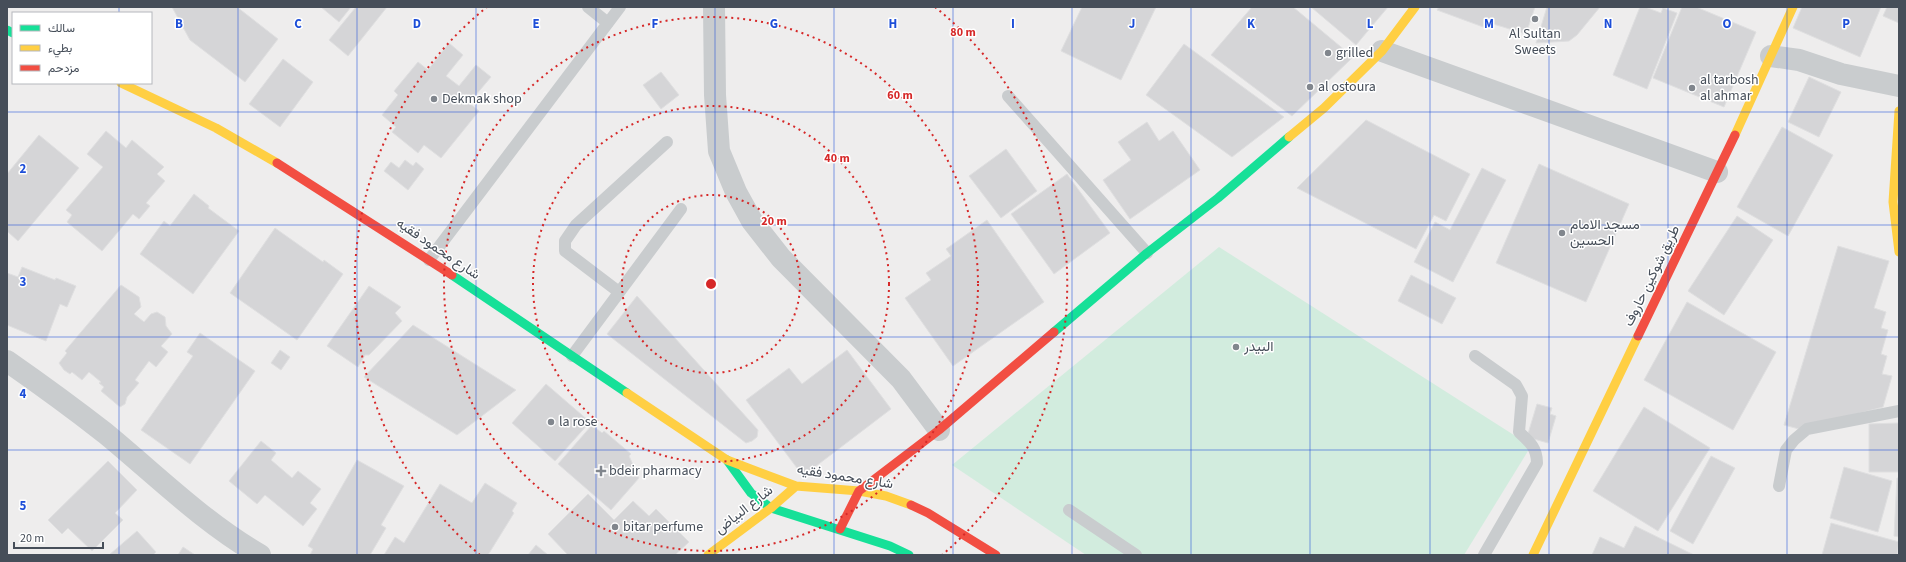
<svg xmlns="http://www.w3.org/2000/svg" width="1906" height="562" font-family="'Source Sans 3',Vazirmatn,sans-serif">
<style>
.green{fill:#d2ecde}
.building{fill:#d5d5d7;stroke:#dfdfe0}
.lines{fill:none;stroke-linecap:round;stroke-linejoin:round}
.lane{stroke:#c9ccce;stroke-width:12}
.street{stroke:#c9ccce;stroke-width:22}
.fast{stroke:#16e098;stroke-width:9}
.slow{stroke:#ffcf43;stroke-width:9}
.jam{stroke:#f24e42;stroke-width:9}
.grid{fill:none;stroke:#1d4ed8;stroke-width:1;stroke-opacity:0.55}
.ring{fill:none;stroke:#d62828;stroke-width:2;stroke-dasharray:2 4}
.poi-dot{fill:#81868d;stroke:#fff;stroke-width:1.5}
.labels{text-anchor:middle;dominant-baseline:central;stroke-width:3;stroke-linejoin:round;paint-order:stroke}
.poi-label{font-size:14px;fill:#464e59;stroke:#fff;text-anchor:start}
.street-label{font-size:14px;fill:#464e59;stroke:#fff}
.grid-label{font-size:13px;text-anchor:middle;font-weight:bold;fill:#1d4ed8;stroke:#fff;stroke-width:3;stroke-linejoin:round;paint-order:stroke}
.centre{fill:#d62828;stroke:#fff;stroke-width:2}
.ring-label{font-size:12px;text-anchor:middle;font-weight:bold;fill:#d62828;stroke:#fff;stroke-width:3;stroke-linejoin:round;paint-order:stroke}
</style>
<rect width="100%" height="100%" fill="#eeeded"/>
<!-- green -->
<path class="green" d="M1219 247 1531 446 1464 555H1086L952 465Z"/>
<!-- building -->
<path class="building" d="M172 7H237L278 39 245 82 190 40Z
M321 7H351L339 22Z
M356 7H387L348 56 329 40Z
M1082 7H1156L1121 80 1061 51Z
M1252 7H1293L1353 57 1292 116 1211 55Z
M1311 7H1388L1356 45Z
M1439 7H1535L1526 34 1490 23 1486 28 1437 10Z
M1547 7H1600L1577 35 1569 41 1536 43Z
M1640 7H1645L1661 13 1663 8 1677 13 1647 89 1613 75Z
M1682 7H1696L1756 32 1724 107 1653 78Z
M1802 7H1881L1860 57 1793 28Z
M1887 7H1899V23L1883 16Z
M449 43 463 55 446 76 459 86 476 65 491 77 469 103 479 111 441 158 424 145 418 153 392 132 396 127 382 115 398 95 394 91 418 62 428 70Z
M1184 44 1284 117 1232 157 1146 95Z
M283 59 313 82 280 127 249 104Z
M661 72 679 95 661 109 643 85Z
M1809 77 1841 92 1819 137 1788 122Z
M1366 120 1470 174 1446 221 1434 215 1416 249 1297 188Z
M1147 122 1159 141 1173 131 1200 170 1130 219 1103 180 1131 160 1118 142Z
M1782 127 1833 155 1788 236 1737 207Z
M106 131 126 148 132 140 164 167 157 174 165 181 146 203 150 206 139 219 133 214 102 251 67 222 72 215 66 210 103 167 87 154Z
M39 135 79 168 18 241 7 231V174Z
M1006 149 1037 191 1001 218 969 176Z
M405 160 413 166 416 162 424 169 408 190 384 171 391 162 399 168Z
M1539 164 1629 204 1586 302 1496 263Z
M1482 168 1506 180 1453 282 1414 262 1435 222 1450 230Z
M1067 174 1110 233 1054 274 1011 214Z
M194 194 209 206 208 208 239 231 193 294 140 254 164 221 170 226Z
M1737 216 1773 240 1724 315 1688 291Z
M987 220 1044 302 953 366 905 298 931 280 926 273 951 256 946 249Z
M275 228 323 262 324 260 343 274 297 340 230 293Z
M1838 246 1889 261 1874 308 1886 312 1881 328 1888 330 1881 354 1887 356 1882 374 1892 376 1883 407 1799 429 1784 425Z
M22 267 55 280 56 278 76 286 67 307 60 304 46 341 7 325V273L18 277Z
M1411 275 1456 298 1442 324 1398 301Z
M121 285 139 297 141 307 134 314 144 322 151 314 157 312 165 317 166 326 172 334 161 346 168 352 156 367 149 361 135 380 139 383 127 397 125 404 120 407 101 391 104 387 99 383 101 382 89 372 82 380 72 372 70 374 64 370 59 363 67 353 65 351Z
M369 286 401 307 395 313 402 321 369 355H365L358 367 327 346Z
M637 296 758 430 757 437 752 441 746 443 607 334Z
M1687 302 1776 352 1733 430 1644 380Z
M413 325 516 390 457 435 364 377Z
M200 333 255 371 190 464 141 430 193 356 187 352Z
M280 350 290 357 281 370 271 363Z
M847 350 891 409 803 476 746 400 789 368 802 384Z
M546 384 590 422 555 461 512 423Z
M1537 404 1552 408 1550 414 1556 416 1548 443 1527 437Z
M1644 407 1710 448 1658 531 1593 491Z
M1899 423V472H1869V424Z
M592 425 602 433 604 431 631 454 629 456 639 478 611 510 558 464Z
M261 441 276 453 271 460 292 478 298 471 321 489 310 503 317 509 303 526 265 495 257 504 229 481Z
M1711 456 1735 468 1693 544 1670 531Z
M357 460 404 486 381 525 386 528 370 555H310L313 549 308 546Z
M108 461 137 490 115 513 123 520 92 551 68 528 62 534 48 520Z
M1844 467 1892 481 1878 532 1830 518Z
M1897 478H1899V537L1894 536Z
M485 483 517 503 512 511 514 513 488 555H384L395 537 404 543 440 484 472 503Z
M588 494 614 520 633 501 649 516 656 509 689 542 675 555H568L548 534Z
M1831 523 1899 542 1897 555H1822Z
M1635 526 1694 555H1592L1600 537 1624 548Z
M137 531 156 552 153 555H109Z
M536 545 548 555H528Z
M183 547 195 555H178Z"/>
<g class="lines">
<!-- lane -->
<path class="lane" d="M588 7 608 23
M1008 96 1147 253
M429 260 620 7
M619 292 565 251V241L576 225 667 142
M572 356 681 209
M1475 356 1516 385 1522 396 1519 432C1530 442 1537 448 1537 463L1484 555
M1779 486 1786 450 1794 440 1807 429 1899 411
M1069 510 1136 555"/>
<!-- street -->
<path class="street" d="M714 7 715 95 719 151 736 192 752 221 781 258 901 379 939 430
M1382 51 1717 172
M1771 56 1799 60 1841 74 1899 86
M7 361C40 384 73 408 105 433 156 475 203 522 260 555"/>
<!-- fast -->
<path class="fast" d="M7 30 13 33
M452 275 627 393
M1054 332 1147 253 1218 198 1289 137
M727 460 751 493 771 508 890 546 909 555"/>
<!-- slow -->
<path class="slow" d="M121 83 216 128 277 163
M1899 111 1893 202 1899 252
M1735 135 1793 7
M1289 137 1324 108 1382 51 1415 7
M627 393 727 460 796 486 859 491 886 496 911 505
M708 555 771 508 796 486
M1533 555 1638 336"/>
<!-- jam -->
<path class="jam" d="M277 163 452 275
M1638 336 1735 135
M911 505 928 513 996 555
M840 529 859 491 939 430 1054 332"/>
</g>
<!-- grid -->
<path class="grid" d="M119 7V13M238 7V555M357 7V555M476 7V555M596 7V555M715 7V555M834 7V555M953 7V555M1072 7V555M1191 7V555M1310 7V555M1430 7V555M1549 7V555M1668 7V555M1787 7V555M119 83V555M7 112H1899M7 225H1899M7 337H1899M7 450H1899"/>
<!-- distance rings -->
<g class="ring">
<circle cx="711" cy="284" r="89"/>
<circle cx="711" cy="284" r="178"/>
<circle cx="711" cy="284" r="267"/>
<path d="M480 555A356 356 0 0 1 487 7M935 7A356 356 0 0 1 942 555"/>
</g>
<!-- markers -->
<g class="poi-dot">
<circle cx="1535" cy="19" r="4"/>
<circle cx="1328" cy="53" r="4"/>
<circle cx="1310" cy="87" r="4"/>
<circle cx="1692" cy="88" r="4"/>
<circle cx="434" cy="99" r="4"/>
<circle cx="1562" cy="233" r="4"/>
<circle cx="1236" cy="347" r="4"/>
<circle cx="551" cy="422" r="4"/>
<path d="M599 465h4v4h4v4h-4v4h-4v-4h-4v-4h4z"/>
<circle cx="615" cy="527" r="4"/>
</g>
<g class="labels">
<!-- poi labels -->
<g class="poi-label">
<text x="1535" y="34" text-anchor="middle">Al Sultan<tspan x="1535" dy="16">Sweets</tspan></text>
<text x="1336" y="53">grilled</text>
<text x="1700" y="80">al tarbosh<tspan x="1700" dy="16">al ahmar</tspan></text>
<text x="1318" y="87">al ostoura</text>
<text x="442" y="99">Dekmak shop</text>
<text x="1570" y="225">مسجد الامام<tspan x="1570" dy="16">الحسين</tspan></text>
<text x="1244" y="347">البيدر</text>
<text x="559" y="422">la rose</text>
<text x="609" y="471">bdeir pharmacy</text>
<text x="623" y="527">bitar perfume</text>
</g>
<!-- street labels -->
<g class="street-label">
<text transform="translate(438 249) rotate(34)">شارع محمود فقيه</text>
<text transform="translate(1652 276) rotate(-64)">طريق شوكين حاروف</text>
<text transform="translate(845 477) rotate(9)">شارع محمود فقيه</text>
<text transform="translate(744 510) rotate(-38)">شارع البياض</text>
</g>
</g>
<g class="grid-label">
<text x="179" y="28">B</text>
<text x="298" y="28">C</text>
<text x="417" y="28">D</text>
<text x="536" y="28">E</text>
<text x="655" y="28">F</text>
<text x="774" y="28">G</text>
<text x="893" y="28">H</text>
<text x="1013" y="28">I</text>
<text x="1132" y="28">J</text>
<text x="1251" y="28">K</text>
<text x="1370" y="28">L</text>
<text x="1489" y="28">M</text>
<text x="1608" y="28">N</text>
<text x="1727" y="28">O</text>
<text x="1846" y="28">P</text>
<text x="23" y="173">2</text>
<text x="23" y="286">3</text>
<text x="23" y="398">4</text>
<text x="23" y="510">5</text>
</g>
<circle cx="711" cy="284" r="6" class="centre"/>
<g class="ring-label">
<text x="963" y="36">80 m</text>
<text x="900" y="99">60 m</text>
<text x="837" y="162">40 m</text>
<text x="774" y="225">20 m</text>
</g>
<!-- border -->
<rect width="1906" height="562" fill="none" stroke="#464e59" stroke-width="16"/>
<!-- legend -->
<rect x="12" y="12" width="140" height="72" fill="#ffffff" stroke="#b5b8bd"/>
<rect x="20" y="25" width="20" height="6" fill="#16e098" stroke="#b5b8bd"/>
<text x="48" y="32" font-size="12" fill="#464e59">سالك</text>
<rect x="20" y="45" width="20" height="6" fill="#ffcf43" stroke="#b5b8bd"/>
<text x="48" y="52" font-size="12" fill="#464e59">بطيء</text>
<rect x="20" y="65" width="20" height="6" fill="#f24e42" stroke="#b5b8bd"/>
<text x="48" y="72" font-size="12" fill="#464e59">مزدحم</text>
<!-- scale -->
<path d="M14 542v6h89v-6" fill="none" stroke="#464e59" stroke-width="2"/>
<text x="20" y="542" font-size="12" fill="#464e59" stroke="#ffffff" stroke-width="3" paint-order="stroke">20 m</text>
</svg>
